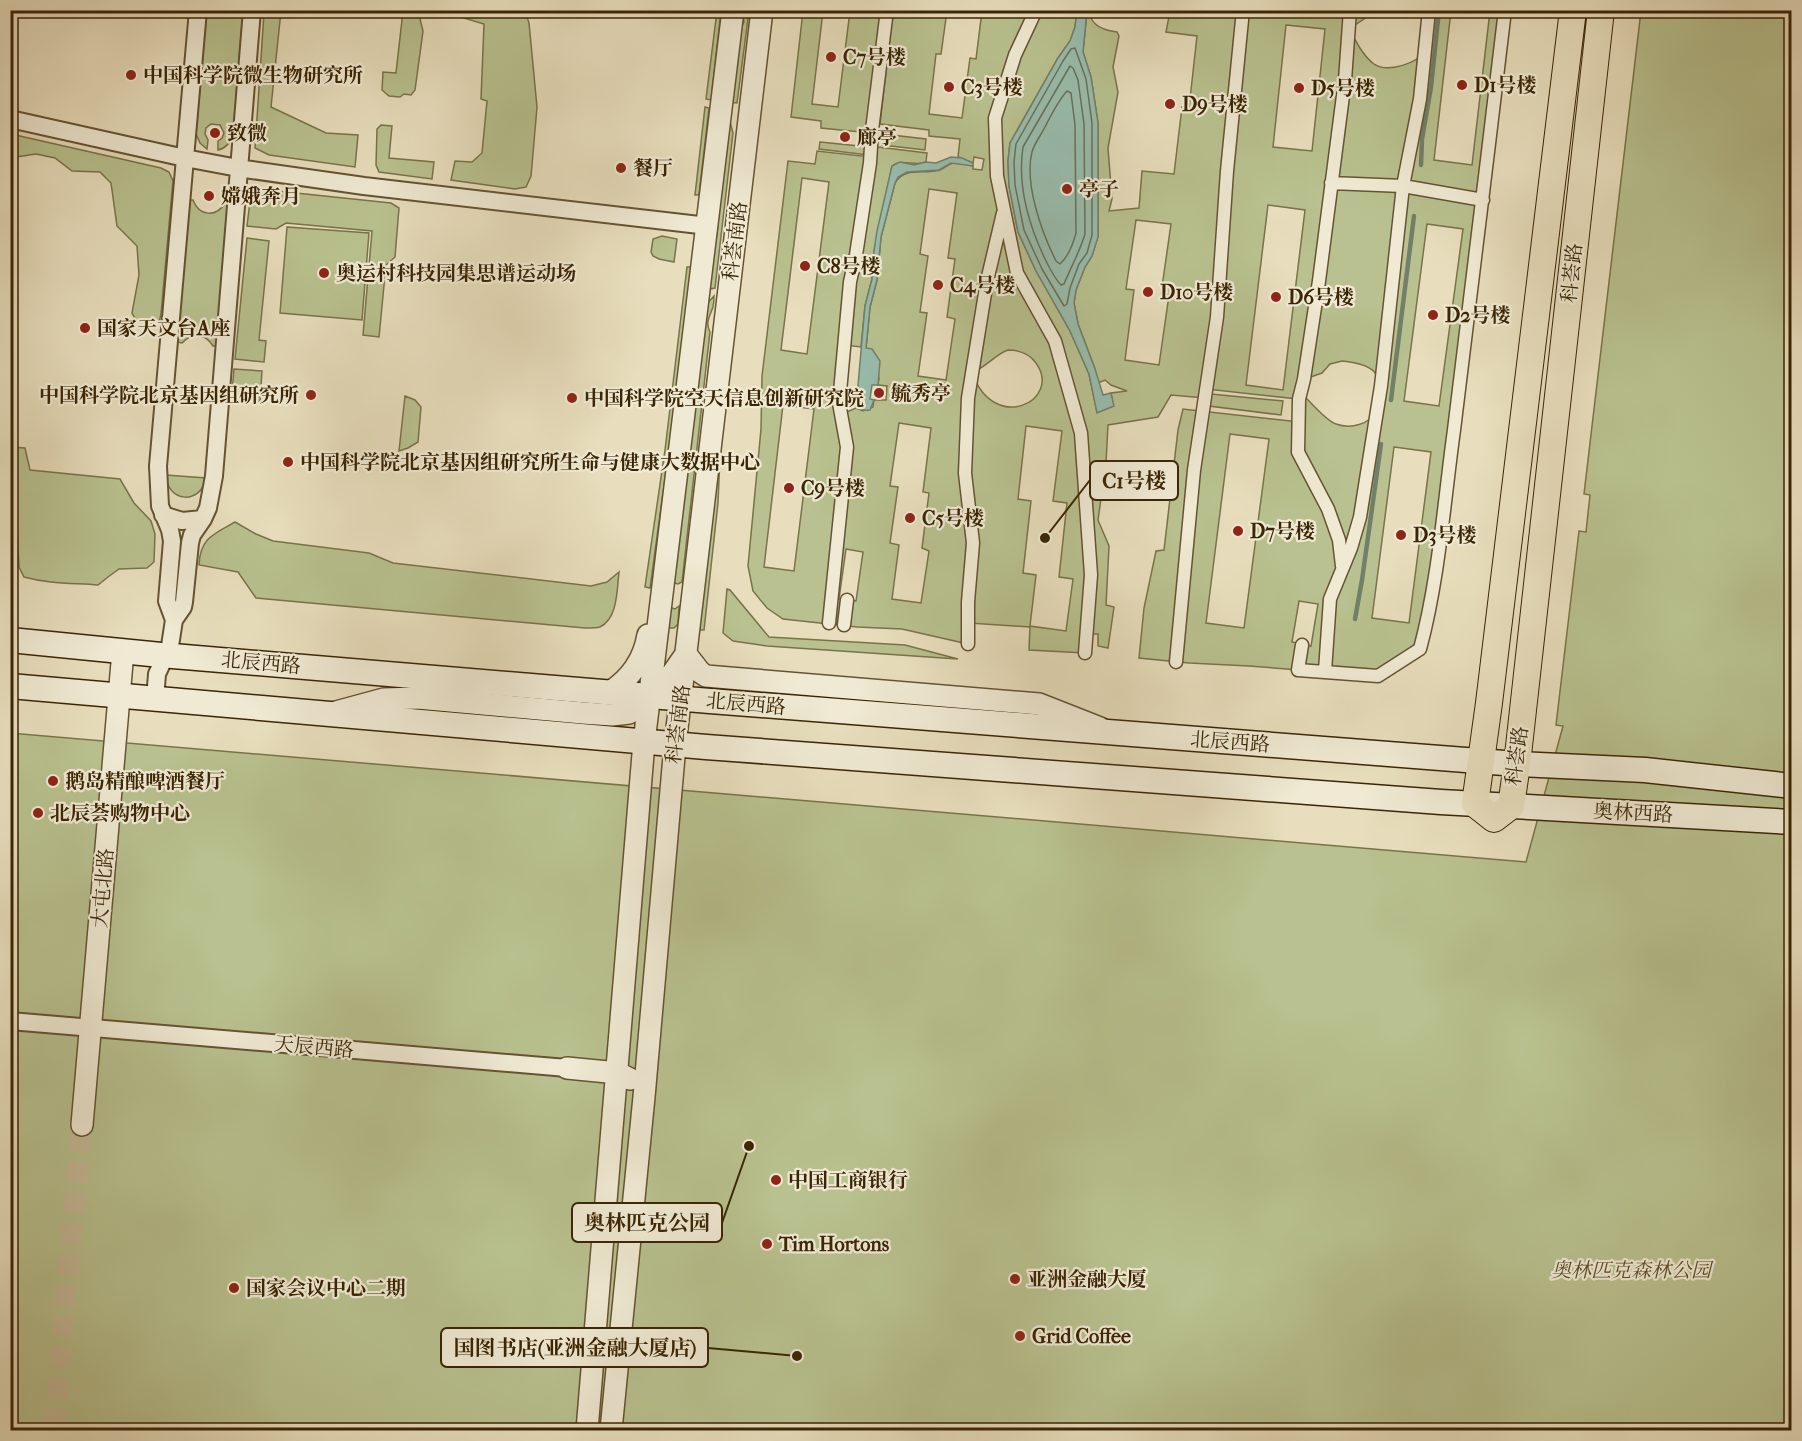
<svg xmlns="http://www.w3.org/2000/svg" width="1802" height="1441" font-family="'IM FELL French Canon','Noto Serif SC',serif">
<style>
.green{fill:#b8c18f;stroke:#79734a;stroke-width:1.5;fill-rule:evenodd}
.water{fill:#98bcad;stroke:#728069;stroke-width:1.5}
.lines{fill:none;stroke-linecap:round;stroke-linejoin:round}
.shore{stroke:#697058;stroke-width:1.5}
.stream{stroke:#728069;stroke-width:4.5}
.tertiary-tunnel{stroke:#c5b998;stroke-width:21;stroke-dasharray:21 10;stroke-linecap:butt}
.pedestrian-casing{stroke:#665332;stroke-width:15}
.minor-casing{stroke:#665332;stroke-width:20}
.tertiary-casing{stroke:#665332;stroke-width:24}
.secondary-casing{stroke:#3a2504;stroke-width:27}
.primary-casing{stroke:#3a2504;stroke-width:28}
.pedestrian{stroke:#f0ead4;stroke-width:12}
.minor{stroke:#f0ead4;stroke-width:16}
.tertiary{stroke:#f0ead4;stroke-width:21}
.secondary{stroke:#f0ead4;stroke-width:24}
.primary{stroke:#e8debd;stroke-width:26}
.poi-dot{fill:#8f2418;stroke:#f0ead4;stroke-width:2}
.labels{text-anchor:middle;dominant-baseline:central;stroke-width:4.5;stroke-linejoin:round;paint-order:stroke}
.poi-label{font-size:20px;font-weight:bold;fill:#3a2504;stroke:#f0ead4;text-anchor:start}
.street-label{font-size:20px;fill:#3a2504;stroke:#f0ead4}
.park-label{font-size:20px;font-style:italic;fill:#5a4c27;stroke:#f0ead4}
.leader{fill:none;stroke:#3a2504;stroke-width:2}
.callout-dot{fill:#3a2504;stroke:#f0ead4;stroke-width:2}
.callout{fill:#f0ead4;stroke:#3a2504;stroke-width:2}
.callout-label{font-size:21px;text-anchor:middle;font-weight:bold;fill:#3a2504}
</style>
<rect width="100%" height="100%" fill="#e8debd"/>
<filter id="stains"><feTurbulence type="fractalNoise" baseFrequency=".00333" numOctaves="4"/><feColorMatrix values="0 0 0 0 .2 0 0 0 0 .09 0 0 0 0 .02 0 0 0 .5 -.17"/></filter>
<radialGradient id="worn" r=".72"><stop offset=".6" stop-color="#630" stop-opacity="0"/><stop offset="1" stop-color="#630" stop-opacity=".3"/></radialGradient>
<!-- green -->
<path class="green" d="M270 10 281 11 271 107 326 133 358 135 355 167 269 155 255 148 264 13Z
M207 11H243L233 133C231 142 227 148 218 150V141L222 138 224 133 220 125 211 124 206 128 205 134 208 140 207 149 200 143 196 134Z
M403 11H418L423 31 415 90 411 95 404 94 400 97 389 96 382 90 383 72 396 73Z
M456 11H525L529 23 537 107 531 176 526 187 515 189 451 180 455 161 472 162 482 153 487 101 481 99 484 24 457 16Z
M717 11H721L711 100 706 99Z
M742 11H749L737 103 727 102 739 32 744 22Z
M803 11H823L812 104 838 107 850 11H887L871 133 821 128V121L791 117Z
M893 11H947L941 54H936L929 114 962 118 970 58 976 59 982 11H1077L1075 27 1070 41 1058 58 1010 143 1008 161 1009 186 1018 232 1036 271 1070 331 1089 374 1097 412 1113 406 1111 393 1127 391 1111 385 1105 380 1098 383 1095 369 1078 324 1074 303 1076 290 1085 267 1092 256 1098 236V123L1091 77 1083 52 1087 11H1089C1091 26 1103 30 1117 32L1119 36 1113 67 1118 92 1108 148 1112 199 1109 211 1139 208 1142 171 1174 174 1182 107 1189 108 1197 36 1166 32 1170 11H1376L1349 29C1356 41 1363 56 1374 64 1387 73 1418 64 1425 50 1428 44 1427 33 1428 26L1414 11H1451L1434 160 1472 165 1490 11H1505L1468 320 1420 649 1378 676 1249 666 1189 663 1139 658 1144 608 1156 551 1164 550 1178 430 1183 409 1299 422 1298 399 1207 389 1205 398 1171 395 1158 417 1108 425 1106 463 1098 520 1109 546 1106 605 1114 607 1108 648 1098 646V634H1087L1085 653 1029 650 1030 627 969 623 968 644 902 629 857 627 783 619 767 608 753 591 748 566 761 429 762 376 788 161 815 164 817 151 870 157V146L927 153 926 162C914 167 903 158 892 166L874 251 872 279 865 306 861 347 845 345 842 414 856 408 863 411 873 407 874 400H886L887 386 878 385 879 378 866 349 870 307 877 280 881 237 895 183C905 166 924 175 940 170 945 168 948 164 953 163 960 162 967 165 973 166V169L982 170 984 159 974 157 973 163 958 157 960 139 929 136V130L880 124ZM1286 25 1325 29 1312 151 1273 147ZM802 178 829 182 807 354 781 350ZM929 189 957 193 948 258 955 259 947 317 955 319 946 380 918 376 927 313 920 312 928 256 920 254ZM1268 205 1305 210 1283 390 1246 385ZM1136 220 1171 224 1161 294 1169 295 1159 365 1125 360 1134 290 1126 289ZM1427 224 1463 229 1439 406 1404 401ZM1008 350C1019 350 1029 353 1036 363 1063 401 993 435 972 372 986 368 994 355 1008 350ZM1342 361C1353 362 1369 364 1376 374 1381 381 1380 389 1379 396 1378 400 1378 407 1377 410 1370 425 1350 429 1336 424 1325 420 1311 402 1301 393L1305 379 1322 373 1330 364ZM783 405 814 409 794 571 764 567ZM899 423 931 428 923 492 929 493 922 548 929 551 921 603 892 599 899 545 890 543 898 487 890 486ZM1026 426 1062 431 1053 501 1067 503 1059 577 1073 579 1066 631 1030 626 1036 575 1023 573 1031 501 1018 499ZM1230 434 1269 439 1244 628 1206 623ZM1394 447 1431 452 1409 623 1372 618ZM846 549 863 552 856 601 839 599ZM1299 601 1318 604 1311 646 1292 642Z
M1641 11H1791V1430H11L10 733 1526 862 1563 726 1556 725 1579 531 1586 532 1590 495 1584 494Z
M705 107 709 108 699 195H695Z
M729 118 733 133 715 288 705 290 712 244 716 240 717 233Z
M381 125 392 126 389 158 434 162 432 179 379 172 376 165 377 129Z
M11 134 161 168 169 172 173 181 161 314 159 323 152 324 136 320 132 313 139 275 137 246 117 226 111 183 100 172 72 171 55 158 36 154 16 157 11 164Z
M883 134 926 139 925 150 882 145Z
M820 142 869 147 868 155 819 149Z
M258 189 391 203 399 208 395 257 386 265 379 337 363 335 372 231 286 223 276 229 247 226 251 193Z
M190 200H193C199 216 216 218 225 203H229L217 346H213C205 333 192 332 182 343L177 342Z
M287 227 369 233 362 320 280 313Z
M662 236 677 239 674 262 659 259 653 256 651 252 653 239Z
M247 238 269 241 259 340 266 341 264 362 235 359Z
M687 267H691L677 390 650 588 645 587 665 450Z
M714 296C714 300 714 303 713 307 710 316 705 322 710 332L682 582 678 584 674 583 704 307Z
M234 369 262 371 260 402 237 399 232 392Z
M1211 394 1283 401 1281 415 1209 406Z
M405 396 415 400 421 407 418 442 408 448 399 451Z
M721 433 718 503 704 630H698Z
M10 447 25 448 30 470 120 479 134 503 151 521 155 534 154 562 147 568 119 569 108 577 98 585C73 583 49 584 24 577L19 567 17 530 11 524Z
M166 475 206 478C201 505 167 503 166 475Z
M235 522 256 534 273 541 369 553 393 563 591 586 607 582 619 572C617 588 618 619 600 627 596 628 589 628 585 628L256 598 238 572 199 565C200 538 214 534 235 522Z
M727 589 730 590 769 637 905 645 958 659 767 646 733 641 723 633Z
M669 605 672 608 675 609 679 606 678 624 674 628H670L668 626Z"/>
<!-- water -->
<path class="water" d="M1077 11H1087L1083 52 1091 77 1098 123V237L1092 256 1085 267 1076 290 1074 303 1078 324 1095 369 1103 395 1111 393 1114 406 1097 413 1089 374 1070 331 1036 271 1018 232 1009 186 1008 161 1010 143 1058 58 1070 41 1075 27Z
M951 157 962 158 973 163V166L951 163 939 170 907 172 898 177 895 183 881 237 877 280 870 307 866 348 872 349 880 361 878 385H872L870 399 874 400 870 410C864 411 861 410 856 408L865 306 872 279 874 251 877 231 892 166 900 162 914 165 926 162 936 163Z"/>
<g class="lines">
<!-- shore -->
<path class="shore" d="M1075 48 1086 79 1092 123V235L1087 253 1079 264 1070 288 1067 304 1064 306 1042 269 1024 230 1015 185 1014 162 1016 144 1063 61 1071 49Z
M1070 66 1073 68 1078 80 1084 124 1085 234C1080 251 1071 267 1064 284L1061 285C1055 279 1050 269 1046 261 1029 226 1017 186 1023 147Z
M1067 91 1071 93 1075 125 1076 233C1073 244 1068 257 1060 264L1056 261C1042 233 1024 184 1032 152 1034 144 1041 135 1045 127 1051 115 1058 101 1067 91Z"/>
<!-- stream -->
<path class="stream" d="M1421 165 1422 139 1431 87 1439 10
M1391 400 1414 216
M1355 619 1362 580 1381 444"/>
<!-- tertiary-tunnel -->
<path class="tertiary-tunnel" d="M54 1430 82 1125"/>
<defs>
<path id="pedestrian" d="M1036 10 1015 55 995 118 997 176 1017 273 1055 341 1081 433 1091 575 1085 653
M1331 183 1403 186 1483 200
M1342 566 1339 540 1328 509 1298 452 1299 399 1304 379 1319 281 1345 80 1350 10
M829 623 847 447 839 403 850 282 856 255 870 163 872 130 887 10
M844 625 847 600
M968 644V602L973 543 965 473 968 398 987 281 1003 213
M1302 645 1298 670 1378 676 1420 649C1439 578 1444 502 1454 430 1472 290 1488 150 1505 10
M1176 662 1194 470 1217 317 1227 171 1243 10
M1325 671 1330 599 1351 548 1360 517 1381 386 1403 186 1420 99 1429 10"/>
<path id="minor" d="M10 119 185 158 238 168 364 186 708 226
M163 515 182 521 203 519
M174 620 183 607 184 602 190 543 192 535 203 519 208 508 214 476 252 10
M155 699 157 674 170 646 174 620 167 601 172 541 170 530 160 506 158 466 198 10
M10 1021 567 1068"/>
<path id="tertiary" d="M610 692C630 679 644 659 648 635
M336 712 384 699 417 698 583 713 612 715 629 713 642 706 672 674 686 654 700 672 706 676 1039 704 1100 728
M567 1068 618 1073 630 1079
M82 1125 123 651
M587 1430 644 742 733 10
M611 1430 644 1097 675 745 762 10"/>
<path id="secondary" d="M10 640 161 655 710 701 1517 764 1645 770 1792 786
M10 686 706 747 1441 802 1792 822"/>
<path id="primary" d="M1573 10 1489 703 1475 804 1494 819 1511 806 1517 764 1601 10"/>
</defs>
<!-- pedestrian casing -->
<use href="#pedestrian" class="pedestrian-casing"/>
<!-- minor casing -->
<use href="#minor" class="minor-casing"/>
<!-- tertiary casing -->
<use href="#tertiary" class="tertiary-casing"/>
<!-- secondary casing -->
<use href="#secondary" class="secondary-casing"/>
<!-- primary casing -->
<use href="#primary" class="primary-casing"/>
<!-- pedestrian -->
<use href="#pedestrian" class="pedestrian"/>
<!-- minor -->
<use href="#minor" class="minor"/>
<!-- tertiary -->
<use href="#tertiary" class="tertiary"/>
<!-- secondary -->
<use href="#secondary" class="secondary"/>
<!-- primary -->
<use href="#primary" class="primary"/>
</g>
<!-- markers -->
<g class="poi-dot">
<circle cx="831" cy="57" r="6"/>
<circle cx="131" cy="75" r="6"/>
<circle cx="1462" cy="85" r="6"/>
<circle cx="949" cy="87" r="6"/>
<circle cx="1299" cy="88" r="6"/>
<circle cx="1170" cy="104" r="6"/>
<circle cx="215" cy="133" r="6"/>
<circle cx="845" cy="137" r="6"/>
<circle cx="621" cy="168" r="6"/>
<circle cx="1067" cy="189" r="6"/>
<circle cx="209" cy="196" r="6"/>
<circle cx="805" cy="266" r="6"/>
<circle cx="324" cy="273" r="6"/>
<circle cx="938" cy="285" r="6"/>
<circle cx="1148" cy="292" r="6"/>
<circle cx="1276" cy="297" r="6"/>
<circle cx="1433" cy="315" r="6"/>
<circle cx="85" cy="328" r="6"/>
<circle cx="879" cy="393" r="6"/>
<circle cx="311" cy="395" r="6"/>
<circle cx="572" cy="398" r="6"/>
<circle cx="288" cy="462" r="6"/>
<circle cx="789" cy="488" r="6"/>
<circle cx="910" cy="518" r="6"/>
<circle cx="1238" cy="531" r="6"/>
<circle cx="1401" cy="535" r="6"/>
<circle cx="53" cy="781" r="6"/>
<circle cx="38" cy="813" r="6"/>
<circle cx="776" cy="1180" r="6"/>
<circle cx="767" cy="1244" r="6"/>
<circle cx="1015" cy="1279" r="6"/>
<circle cx="234" cy="1288" r="6"/>
<circle cx="1020" cy="1336" r="6"/>
</g>
<g class="labels">
<!-- poi labels -->
<g class="poi-label">
<text x="843" y="57">C7号楼</text>
<text x="143" y="75">中国科学院微生物研究所</text>
<text x="1474" y="85">D1号楼</text>
<text x="961" y="87">C3号楼</text>
<text x="1311" y="88">D5号楼</text>
<text x="1182" y="104">D9号楼</text>
<text x="227" y="133">致微</text>
<text x="857" y="137">廊亭</text>
<text x="633" y="168">餐厅</text>
<text x="1079" y="189">亭子</text>
<text x="221" y="196">嫦娥奔月</text>
<text x="817" y="266">C8号楼</text>
<text x="336" y="273">奥运村科技园集思谱运动场</text>
<text x="950" y="285">C4号楼</text>
<text x="1160" y="292">D10号楼</text>
<text x="1288" y="297">D6号楼</text>
<text x="1445" y="315">D2号楼</text>
<text x="97" y="328">国家天文台A座</text>
<text x="891" y="393">毓秀亭</text>
<text x="299" y="395" text-anchor="end">中国科学院北京基因组研究所</text>
<text x="584" y="398">中国科学院空天信息创新研究院</text>
<text x="300" y="462">中国科学院北京基因组研究所生命与健康大数据中心</text>
<text x="801" y="488">C9号楼</text>
<text x="922" y="518">C5号楼</text>
<text x="1250" y="531">D7号楼</text>
<text x="1413" y="535">D3号楼</text>
<text x="65" y="781">鹅岛精酿啤酒餐厅</text>
<text x="50" y="813">北辰荟购物中心</text>
<text x="788" y="1180">中国工商银行</text>
<text x="779" y="1244">Tim Hortons</text>
<text x="1027" y="1279">亚洲金融大厦</text>
<text x="246" y="1288">国家会议中心二期</text>
<text x="1032" y="1336">Grid Coffee</text>
</g>
<!-- street labels -->
<g class="street-label">
<text transform="translate(735 241) rotate(-83)">科荟南路</text>
<text transform="translate(1572 273) rotate(-84)">科荟路</text>
<text transform="translate(261 663) rotate(5)">北辰西路</text>
<text transform="translate(746 704) rotate(5)">北辰西路</text>
<text transform="translate(678 724) rotate(-83)">科荟南路</text>
<text transform="translate(1230 742) rotate(4)">北辰西路</text>
<text transform="translate(1517 756) rotate(-82)">科荟路</text>
<text transform="translate(1633 813) rotate(3)">奥林西路</text>
<text transform="translate(103 888) rotate(-85)">大屯北路</text>
<text transform="translate(314 1047) rotate(5)">天辰西路</text>
</g>
<!-- park labels -->
<g class="park-label">
<text x="1631" y="1270">奥林匹克森林公园</text>
</g>
</g>
<!-- callouts -->
<path class="leader" d="M1045 538L1090 480M749 1146L722 1223M797 1356L708 1348"/>
<g class="callout-dot">
<circle cx="1045" cy="538" r="6"/>
<circle cx="749" cy="1146" r="6"/>
<circle cx="797" cy="1356" r="6"/>
</g>
<g class="callout">
<rect x="1090" y="461" width="88" height="39" rx="6"/>
<rect x="572" y="1203" width="150" height="39" rx="6"/>
<rect x="441" y="1328" width="267" height="39" rx="6"/>
</g>
<g class="callout-label">
<text x="1134" y="488">C1号楼</text>
<text x="647" y="1230">奥林匹克公园</text>
<text x="575" y="1355">国图书店(亚洲金融大厦店)</text>
</g>
<!-- margin -->
<rect width="1802" height="1441" fill="none" stroke="#e8debd" stroke-width="36"/>
<rect x="12" y="12" width="1778" height="1417" fill="none" stroke="#3a2504" stroke-width="3"/>
<rect x="18" y="18" width="1766" height="1405" fill="none" stroke="#3a2504" stroke-width="1.5"/>
<rect width="100%" height="100%" filter="url(#stains)"/>
<rect width="100%" height="100%" fill="url(#worn)"/>
</svg>
